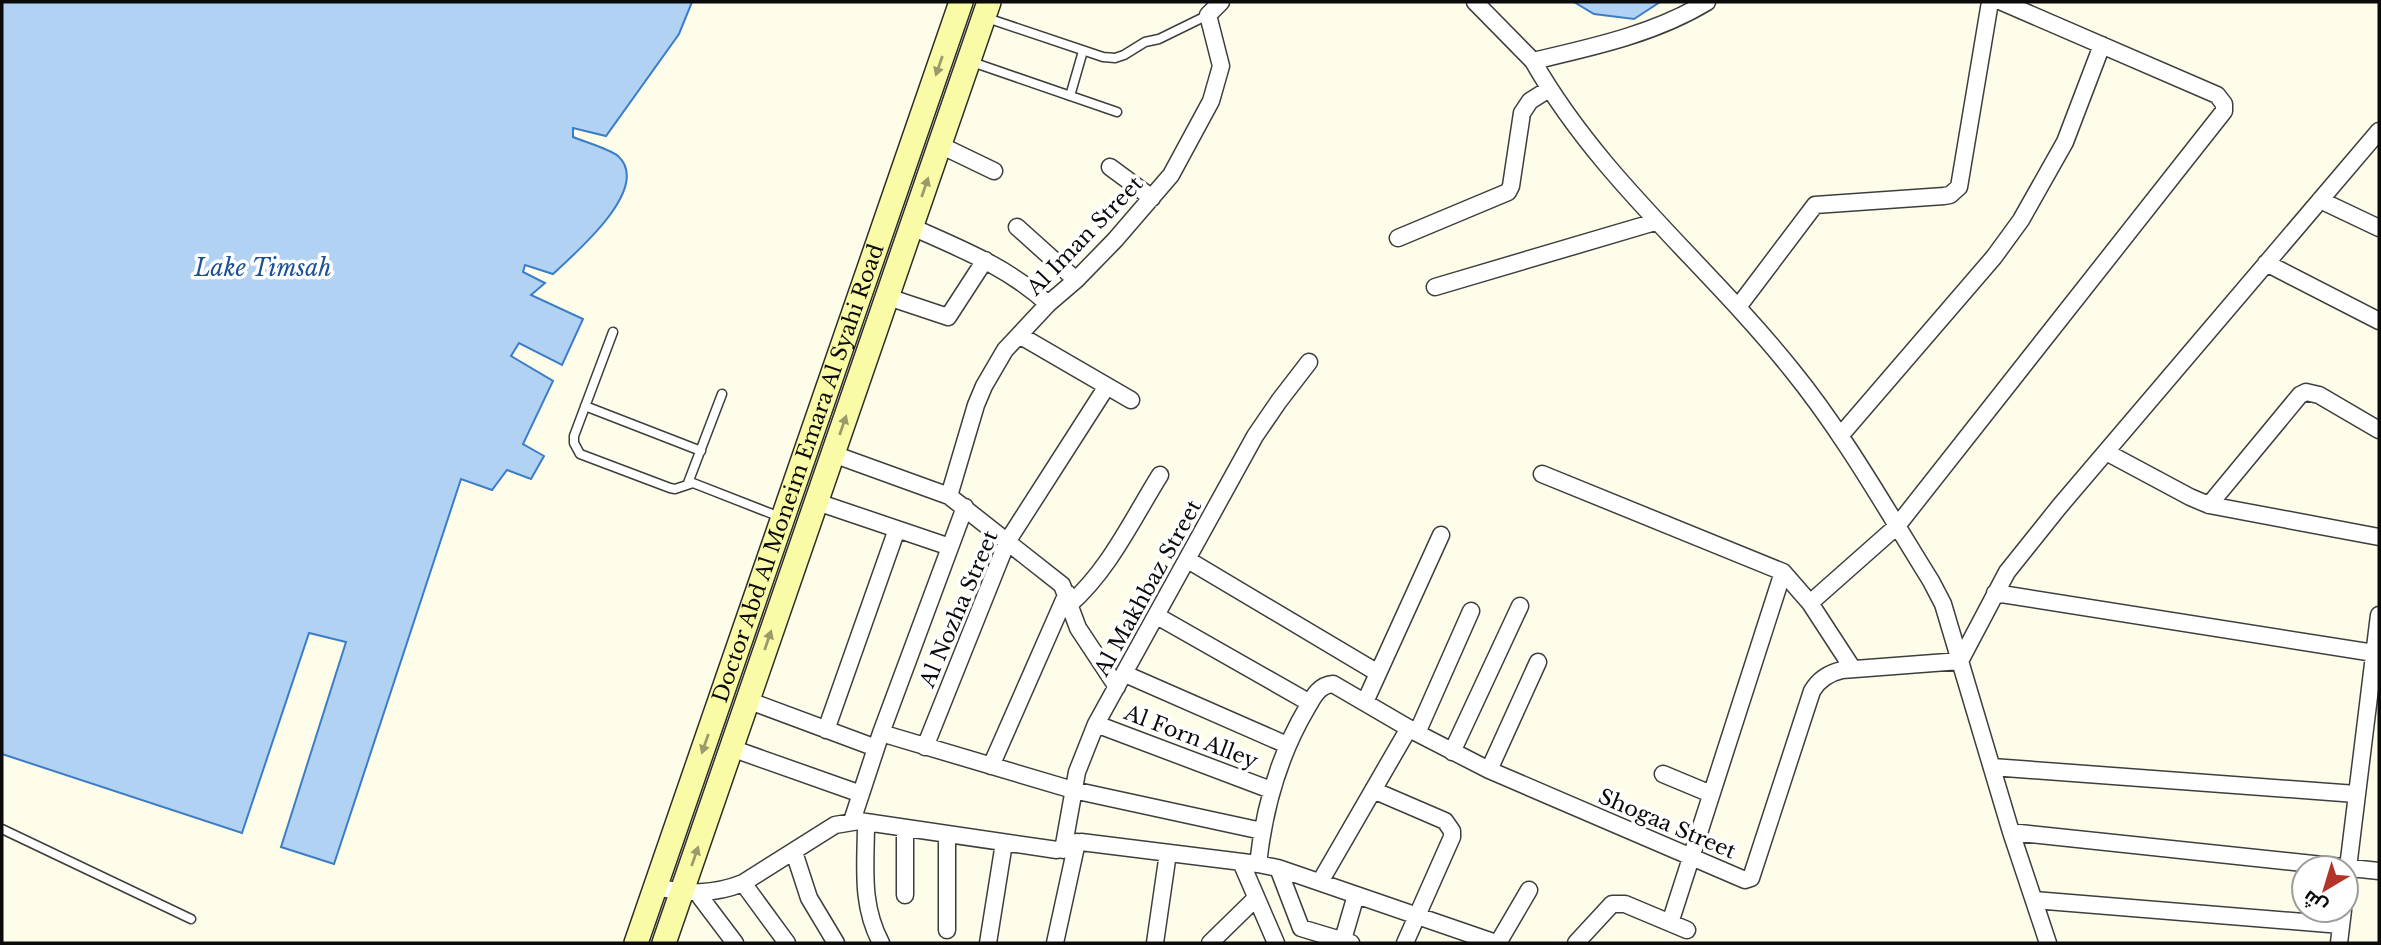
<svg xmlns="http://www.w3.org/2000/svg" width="2381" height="945" font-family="'Libre Baskerville',Cairo,serif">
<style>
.water{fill:#b1d2f3;stroke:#3b7dc6;stroke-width:2}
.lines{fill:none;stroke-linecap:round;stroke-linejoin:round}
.service-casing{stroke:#3e3e3e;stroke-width:11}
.minor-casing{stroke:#3e3e3e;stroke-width:19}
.secondary-casing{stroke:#2d2d2d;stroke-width:26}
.service{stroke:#fff;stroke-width:8}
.minor{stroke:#fff;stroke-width:16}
.secondary{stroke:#fafba7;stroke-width:23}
.oneway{fill:#9a9b69}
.labels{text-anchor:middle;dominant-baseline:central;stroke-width:7;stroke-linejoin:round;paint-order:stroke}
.street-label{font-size:21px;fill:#0b0b0b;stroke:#fff}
.water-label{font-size:23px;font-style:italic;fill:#1b5195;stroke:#fff}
</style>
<rect width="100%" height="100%" fill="#fefde9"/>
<!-- water -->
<path class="water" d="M2 2H692L679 34 606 136 573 128V137C585 142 610 149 618 156 653 188 574 254 553 274L525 265 523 272 545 283 531 295 583 319 562 365 519 343 511 356 553 381 523 444 544 456 531 479 507 470 492 490 461 479 334 864 281 847 346 642 309 633 242 833 2 754Z
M1574 2H1660L1634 19 1594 14Z"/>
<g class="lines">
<defs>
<path id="service" d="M987 18 1103 57 1115 58 1124 55 1145 42 1159 39 1208 15
M972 62 1117 112
M1070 96 1083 51
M613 332 574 436V443L580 454 670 488 675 489 693 483 780 517
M585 406 701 451
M688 483 722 394
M2 829 191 919"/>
<path id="minor" d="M1475 2 1533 61C1593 47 1654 34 1707 2
M1533 61C1600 179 1707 264 1791 369 1844 434 1886 509 1931 581L1943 604 2011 832 2048 943
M940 145 994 171
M1110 167 1152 198
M2320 200 2379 228
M912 227C961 249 1008 267 1048 304
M1017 227 1076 280
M1398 238 1508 192 1511 186 1522 113 1530 101 1549 89
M2266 263 2379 321
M1435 287 1655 222
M888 297 948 317 985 260
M1738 307 1815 205 1944 196 1950 195 1959 187 1990 2
M1019 335 1131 400
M1840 436 1994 257 2021 220 2065 142 2102 45
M2106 452 2190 497 2209 505 2379 537
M833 454 949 496 1062 585 1078 628 1117 687
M1542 474 1783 572 1810 603 1853 669
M949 496 976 405 984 386 1005 350 1048 304 1076 280 1115 240 1171 175 1211 101 1221 66 1208 15 1221 2
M817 502 950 547
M2209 505 2300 395 2306 392 2319 395 2379 430
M1188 560 1378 673
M1995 593 2374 653
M1810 603 1897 526 2224 111V104L2217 95 2002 2
M1069 605C1109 570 1132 520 1160 475
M1157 616 1310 703
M1125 674 1287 745
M747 700 876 748
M1365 702 1441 535
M1096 724 1271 790
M826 730 897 529
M881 733 1073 790 1262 831
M1417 733 1471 611
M925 747 1007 542 1107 386
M731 748 861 794
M1452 752 1520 606
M991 766 1067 593
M1992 767 2356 794
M1489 770 1538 662
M1663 774 1711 794
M1373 790 1445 821 1452 831V837L1405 943
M852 821 881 733 965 507
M866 822C866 866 860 903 881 943
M905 828V895
M2011 832 2379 871
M1063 850 1077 772 1096 724 1255 436 1279 401 1309 362
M794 852 809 898 836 943
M1241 862 1276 943
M1258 864C1264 808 1278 757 1307 708 1313 697 1319 685 1333 684L1417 733 1489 770 1745 880 1751 878 1812 691C1819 679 1829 673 1842 670L1960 661 2007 572 2059 507 2379 131
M1278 868 1301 928 1351 943
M1320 882 1409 728
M743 883 787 943
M2346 884 2379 615
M656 887C687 894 713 895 743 883L835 825 859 821 1057 850 1081 842 1258 864 1278 868 1496 943
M698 894 735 943
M2034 900 2341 925
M1670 923 1783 572
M947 930V834
M988 943 1004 843
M1055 943 1077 842
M1155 943 1168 853
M1210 943 1256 898
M1342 943 1356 895
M1498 943 1529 890
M1576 943 1612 904H1625L1687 930
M2339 943 2343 910"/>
<g id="secondary">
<path id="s1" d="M636 943 961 2"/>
<path d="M664 943 989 2"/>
</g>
</defs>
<!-- service casing -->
<use href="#service" class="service-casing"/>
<!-- minor casing -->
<use href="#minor" class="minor-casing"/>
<!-- secondary casing -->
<use href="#secondary" class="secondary-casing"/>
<!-- service -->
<use href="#service" class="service"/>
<!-- minor -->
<use href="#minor" class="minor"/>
<!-- secondary -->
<use href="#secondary" class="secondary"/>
</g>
<!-- one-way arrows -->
<defs><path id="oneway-solid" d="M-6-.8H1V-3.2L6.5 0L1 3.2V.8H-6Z" transform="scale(1.75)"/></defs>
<g class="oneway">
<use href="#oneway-solid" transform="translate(939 66) rotate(109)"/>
<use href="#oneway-solid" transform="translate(925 187) rotate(-71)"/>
<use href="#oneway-solid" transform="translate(843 425) rotate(-71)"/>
<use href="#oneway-solid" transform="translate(768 640) rotate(-71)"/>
<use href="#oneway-solid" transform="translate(705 744) rotate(109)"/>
<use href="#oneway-solid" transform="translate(695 856) rotate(-71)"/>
</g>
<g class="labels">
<!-- street labels -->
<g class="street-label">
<text transform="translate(1085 236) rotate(-46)">Al Iman Street</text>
<text stroke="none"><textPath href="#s1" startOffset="497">Doctor Abd Al Moneim Emara Al Syahi Road</textPath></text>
<text transform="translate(1148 588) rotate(-61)">Al Makhbaz Street</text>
<text transform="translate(959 609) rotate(-67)">Al Nozha Street</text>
<text transform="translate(1191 737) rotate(21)">Al Forn Alley</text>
<text transform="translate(1667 824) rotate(23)">Shogaa Street</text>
</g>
<!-- water labels -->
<g class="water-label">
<text x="263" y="268">Lake Timsah</text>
</g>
</g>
<!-- border -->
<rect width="2381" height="945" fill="none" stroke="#0b0b0b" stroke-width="7"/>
<!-- north arrow -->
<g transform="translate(2325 889) rotate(218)"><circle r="33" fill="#ffffff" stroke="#9d9d9d" stroke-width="2"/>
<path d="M0-5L12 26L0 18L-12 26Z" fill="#b3352a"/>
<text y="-10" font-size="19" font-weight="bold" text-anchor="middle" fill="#0b0b0b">ش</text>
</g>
</svg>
